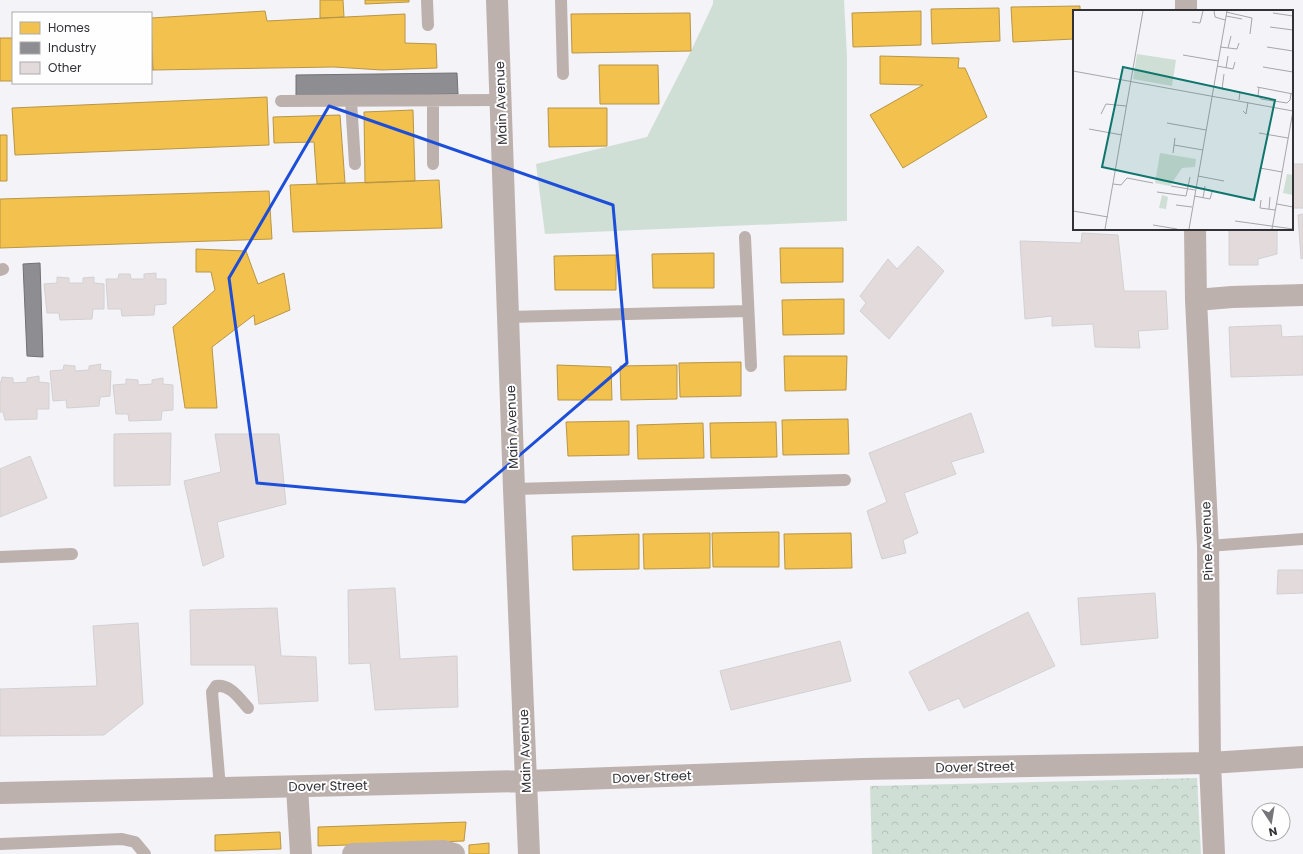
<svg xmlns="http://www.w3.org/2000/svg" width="1303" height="854" font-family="Poppins,sans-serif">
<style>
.green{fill:#d0dfd5}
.park{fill:url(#park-crowns)}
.homes{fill:#f2c14e;stroke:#b89647}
.industry{fill:#8d8d92;stroke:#727176}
.building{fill:#e3dbdb;stroke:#d2d0d2}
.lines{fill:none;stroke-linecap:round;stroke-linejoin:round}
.service{stroke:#bdb1ae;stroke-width:12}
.minor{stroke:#bdb1ae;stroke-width:22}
.tertiary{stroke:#bdb1ae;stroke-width:22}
.marked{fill:none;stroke:#1d4ed8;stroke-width:3;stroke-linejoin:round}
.labels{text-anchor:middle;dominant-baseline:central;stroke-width:4;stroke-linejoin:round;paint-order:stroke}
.street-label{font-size:13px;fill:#323136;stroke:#fefefe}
.inset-road{fill:none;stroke:#a6a5aa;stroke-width:1}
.view{fill:#0f766e;fill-opacity:0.15;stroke:#0f766e;stroke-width:2}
.inset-edge{fill:none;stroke:#323136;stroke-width:2}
</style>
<defs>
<pattern id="park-crowns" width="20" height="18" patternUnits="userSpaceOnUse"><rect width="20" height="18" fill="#d0dfd5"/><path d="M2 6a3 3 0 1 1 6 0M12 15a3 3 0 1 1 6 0" fill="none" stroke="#b3c0b7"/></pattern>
</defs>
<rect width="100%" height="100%" fill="#f3f3f8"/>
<!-- green -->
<path class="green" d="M713 0H844L847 57V221L545 234 536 164 647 137 691 51 713 4Z"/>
<!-- park -->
<path class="park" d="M1197 778 1201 854H872L870 786Z"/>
<!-- homes -->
<path class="homes" d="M320 0H343L344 17 320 18Z
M365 0H409V2L365 4Z
M1080 6V11H1074V39L1013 42 1011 7Z
M999 8 1000 41 932 44 931 9Z
M265 11 267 21 405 14V43L436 44 437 68 382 70 334 67 153 70 151 18Z
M921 11V45L853 47 852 13Z
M690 13 691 51 572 53 571 14Z
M0 38H13V81H0Z
M151 46 153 70H151Z
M880 56 959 58 958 68H965L987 117 903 168 870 115 923 85 880 84Z
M599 65H658L659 104H600Z
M267 97 269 145 15 155 12 108Z
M548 108H607V146L549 147Z
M413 110 415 181 365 183 364 112Z
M340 115 345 183 317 184 314 142 274 143 273 117Z
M0 135H7V181H0Z
M439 180 442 228 293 232 290 185Z
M269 191 272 239 0 248V199Z
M780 248H843V282L781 283Z
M196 249 246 251 258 284 284 273 290 310 255 325 254 315 212 347 217 408H185L173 327 215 290 211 272H196Z
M714 253V288H653L652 254Z
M616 255V290H555L554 256Z
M844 299V334L783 335 782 300Z
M784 356H847L846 390 785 391Z
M741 362V396L680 397 679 363Z
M557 365 611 367 612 400H558Z
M677 365V399L621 400 620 366Z
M848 419 849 454 783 455 782 420Z
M629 421V455L568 456 566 422Z
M776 422 777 457 711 458 710 423Z
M703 423 704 458 638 459 637 425Z
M779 532V567H713L712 533Z
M710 533V568L644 569 643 534Z
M851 533 852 568 785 569 784 534Z
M639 534V569L573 570 572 536Z
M466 822 464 841 318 846V827Z
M280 832 281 849 215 851V835Z
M489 843V854H469V845Z"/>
<!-- industry -->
<path class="industry" d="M457 73 458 94 296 97V75Z
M40 263 43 357 27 356 23 264Z"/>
<!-- building -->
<path class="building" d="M1292 164H1303V208H1292Z
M1303 214V258L1301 259 1298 215Z
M1229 229H1277V254L1258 259V265H1229Z
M1082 233 1118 235 1124 291H1166L1168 329 1138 331 1140 348 1095 347 1093 324 1052 326V316L1025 319 1020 241 1081 243Z
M918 246 944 271 889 339 860 311 866 303 860 296 888 259 897 269Z
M156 273V279H166V304L155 305 154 315 122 316 121 309H108L106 279H118L119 274H130L131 279H144V274Z
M57 277 69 278V283H83V278L94 277V283L104 284V309H93L92 319 60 320 59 313H47L44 284 57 283Z
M1281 325 1282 337 1303 336V375L1231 377 1229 327Z
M101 364 100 370 111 371 110 396 100 397 99 406 67 408 66 400 53 401 50 371 63 370 64 365 75 366V371L89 370V366Z
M39 376V382L49 383V409H37V419L5 420 3 412H0V382H1L2 377 13 378V383L27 382V378Z
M163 378V384L173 385V410L162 411 161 420 129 421 128 414H116L113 385 126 384V379L138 380V385L152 384V380Z
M971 413 984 452 951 462 956 474 904 493 918 533 903 540 906 553 882 559 867 511 887 502 869 453Z
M171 433 170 485 114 486V434Z
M215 434H279L286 504 217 522 224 557 203 566 184 481 221 472Z
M30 456 47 498 0 517V469Z
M1278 570H1303V593L1277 594Z
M395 588 400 659 457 656 458 707 375 710 370 663 349 664 348 590Z
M1155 593 1158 638 1081 645 1078 598Z
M277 608 281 656 316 657 318 701 259 704 255 665H191L190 610Z
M1028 612 1055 666 964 708 959 698 929 711 909 672Z
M138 623 143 704 104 735 0 736V689L97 686 93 626Z
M840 641 851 681 731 710 720 671Z"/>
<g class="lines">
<!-- service -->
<path class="service" d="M427 0 428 25
M561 0 563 74
M281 101 500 100
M351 101 355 164
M433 164V101
M745 237 751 366
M0 270 3 269
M508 317 748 311
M514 489 845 480
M1208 546 1303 539
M0 557 72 554
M220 788 212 692 216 686C230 684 239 698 248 708
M0 844 122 839 135 842 145 854"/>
<!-- minor -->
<path class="minor" d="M1186 0V11
M1195 229 1196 300 1208 546 1210 763 1214 854
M1196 300 1232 297 1303 295
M526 781 863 769 1210 763 1303 757
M297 787 301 854
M353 854 444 851 454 854"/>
<!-- tertiary -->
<path class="tertiary" d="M497 0 514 489 529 854
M0 793 526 781"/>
</g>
<!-- marked area -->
<path class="marked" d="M329 106 613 205 627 363 465 502 257 483 229 278Z"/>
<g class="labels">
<!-- street labels -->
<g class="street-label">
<text transform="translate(501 103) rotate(-92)">Main Avenue</text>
<text transform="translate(512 427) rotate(-92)">Main Avenue</text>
<text transform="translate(1207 541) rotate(-92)">Pine Avenue</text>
<text transform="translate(525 751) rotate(-92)">Main Avenue</text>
<text transform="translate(975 767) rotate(-1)">Dover Street</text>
<text transform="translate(652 777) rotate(-2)">Dover Street</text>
<text transform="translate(328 786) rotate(-1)">Dover Street</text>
</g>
</g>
<!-- overview -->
<g transform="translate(1073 10)">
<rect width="220" height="220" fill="#f3f3f8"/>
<path d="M87 143 123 149 122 157 109 158 97 176 82 173ZM214 164 220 165V185L210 183ZM89 185 95 187 93 199 86 198Z" fill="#d0dfd5"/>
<path d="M64 44 103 50 99 76 60 69Z" fill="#d0dfd5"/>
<path class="inset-road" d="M141 1 142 7 152 10M153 2 179 8 177 24M200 3 220 6M153 6 169 9M119 12 127 13 130 1M197 17 220 20M147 37 164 39 166 33M194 37 220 41M155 38 158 26M110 45 145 51M144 56 160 59 162 52M190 57 220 62M153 58 155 46M0 61 220 101M151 64 149 79 167 82 166 90M184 77 220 84M186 78 185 85 188 89 214 93 217 90 218 84M170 101 173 104 175 92M28 104 33 94 53 96M94 113 133 120M16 119 49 125M186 123 215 128M101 135 130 140M100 143 102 128M187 158 209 162M125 166 151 171M40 174 48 175 54 168 80 173M98 176 122 180M84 182 113 186 117 167M121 186 137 189 139 182M130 188 132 176M188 190 187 198 202 200M204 194 220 197M103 195 119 197M196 199 197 187M0 201 35 207M162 211 220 219M80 215 104 219M32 219 70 1M116 219 154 1M199 219 220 101"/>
<path class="view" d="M50 57 202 90 181 190 29 157Z"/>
<rect width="220" height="220" class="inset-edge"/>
</g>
<!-- legend -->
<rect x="12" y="12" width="140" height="72" fill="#fefefe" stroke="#acacae"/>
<rect x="20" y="22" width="20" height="12" fill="#f2c14e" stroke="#acacae"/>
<text x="48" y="32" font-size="12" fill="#323136">Homes</text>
<rect x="20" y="42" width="20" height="12" fill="#8d8d92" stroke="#acacae"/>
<text x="48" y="52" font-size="12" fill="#323136">Industry</text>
<rect x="20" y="62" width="20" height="12" fill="#e3dbdb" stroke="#acacae"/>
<text x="48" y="72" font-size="12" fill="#323136">Other</text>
<!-- north arrow -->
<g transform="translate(1271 822) rotate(168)"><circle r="19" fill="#fefefe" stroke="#acacae"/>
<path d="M0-3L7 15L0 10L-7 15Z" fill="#76757a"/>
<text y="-6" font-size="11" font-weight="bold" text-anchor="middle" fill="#323136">N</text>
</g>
</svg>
